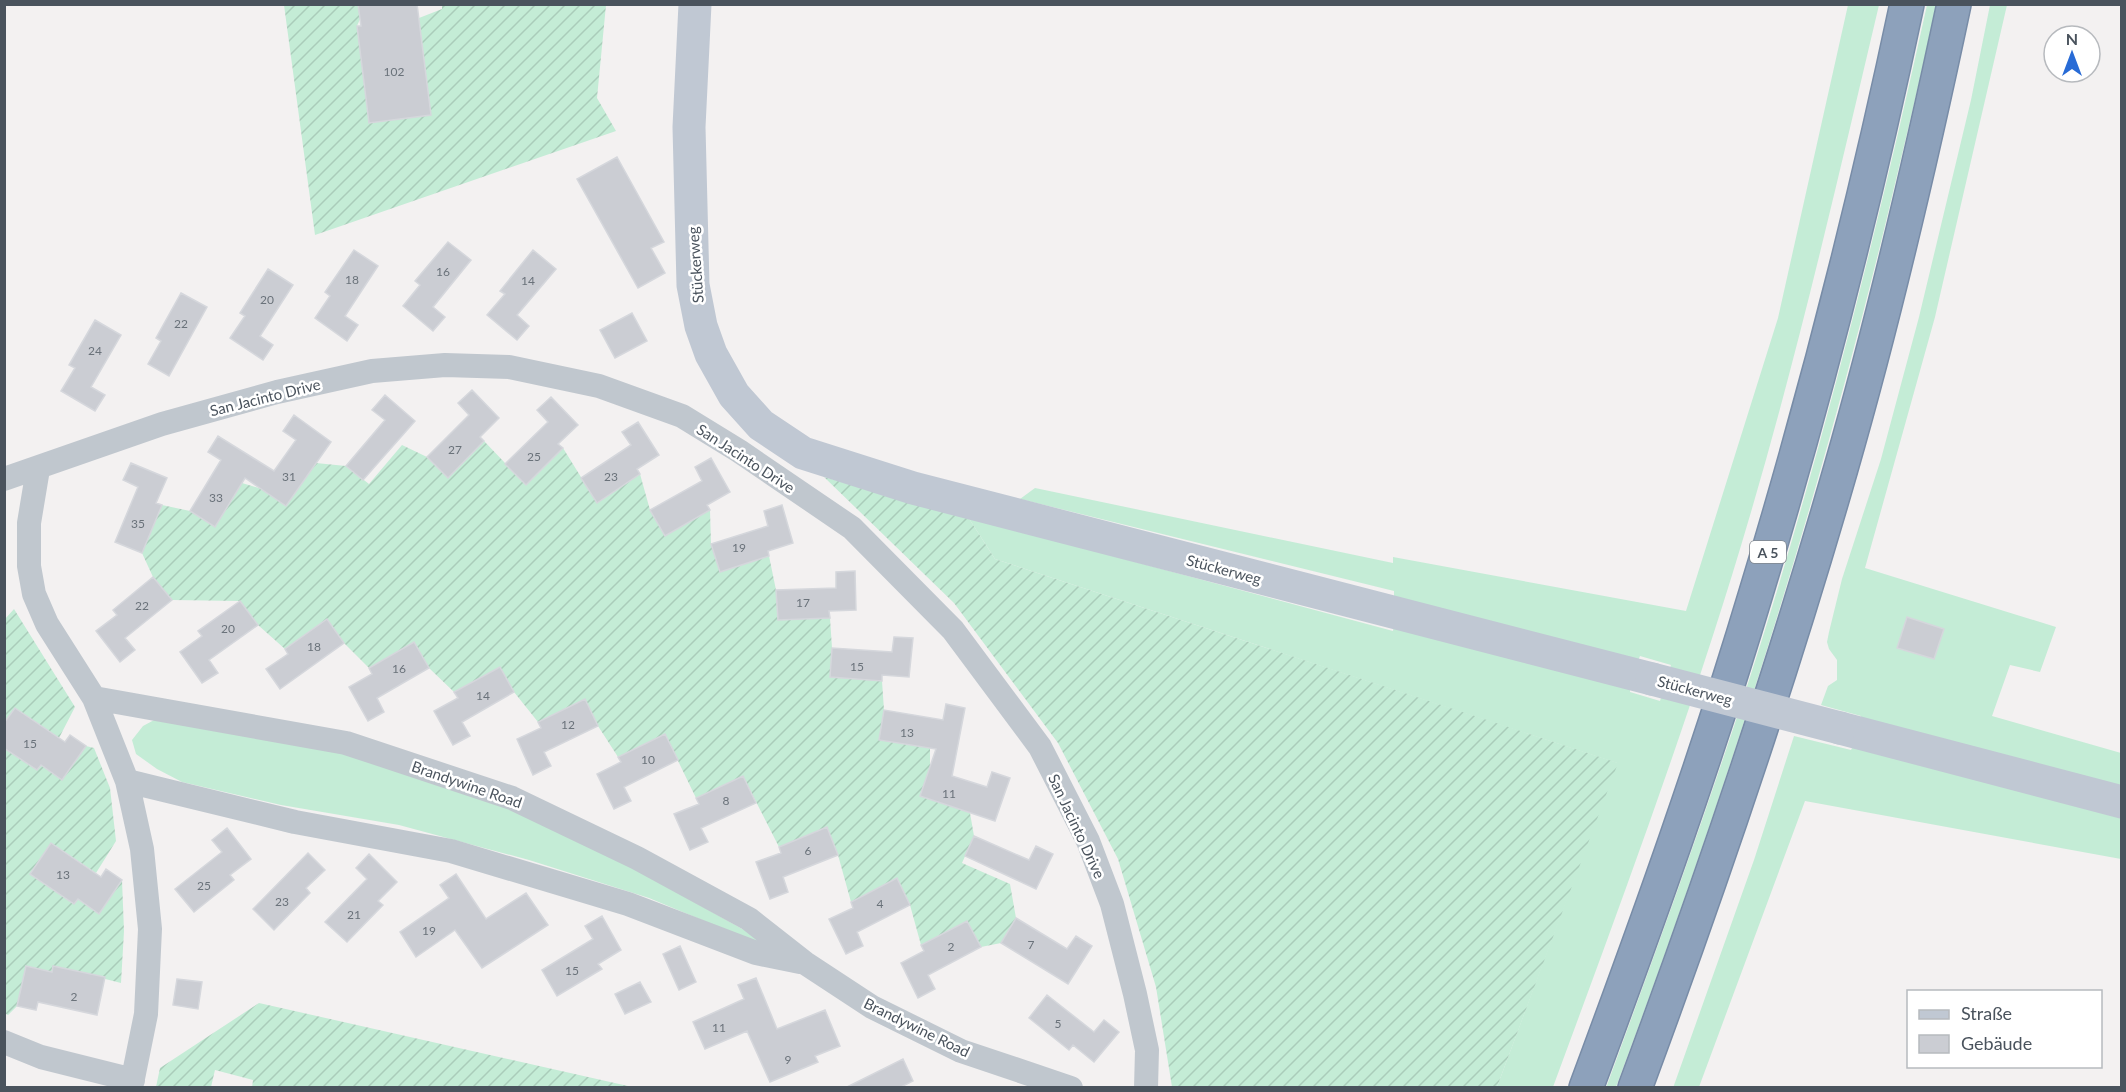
<svg xmlns="http://www.w3.org/2000/svg" width="2126" height="1092" font-family="Lato,sans-serif">
<style>
.grass{fill:#c4ecd6}
.garden{fill:url(#garden-furrows)}
.building{fill:#cbcdd3;stroke:#d5d7dc;stroke-width:1.5}
.lines{fill:none;stroke-linecap:round;stroke-linejoin:round}
.highway-casing{stroke:#788ca7;stroke-width:36}
.street{stroke:#c0c7ce;stroke-width:24}
.secondary{stroke:#c0c8d3;stroke-width:33}
.highway{stroke:#8da1bb;stroke-width:33}
.secondary-bridge{stroke:#c0c8d3;stroke-width:33}
.labels{text-anchor:middle;dominant-baseline:central;stroke-width:5;stroke-linejoin:round;paint-order:stroke}
.number-label{font-size:12px;fill:#6a727a}
.shield{fill:#fff;stroke:#80878e;stroke-width:1.5}
.shield-label{font-size:14px;font-weight:bold;fill:#4a535d}
.street-label{font-size:15px;fill:#4a535d;stroke:#fff}
</style>
<defs>
<pattern id="garden-furrows" width="10" height="10" patternUnits="userSpaceOnUse" patternTransform="scale(1.5)"><rect width="10" height="10" fill="#c4ecd6"/><path d="M-1 1l2-2M0 10L10 0M9 11l2-2" fill="none" stroke="#aaccba"/></pattern>
</defs>
<rect width="100%" height="100%" fill="#f3f1f1"/>
<!-- grass -->
<path class="grass" d="M1848 5H1879C1839 174 1800 345 1751 512 1694 707 1623 897 1553 1087H1497L1617 763 995 559 968 517 1393 631 1394 624 1630 685V692L1660 701 1671 665 1640 656 1637 663 1394 601V591L1020 499 1035 488 1393 563V557L1686 611 1778 318Z
M1927 5H1936C1922 73 1905 141 1889 209 1817 508 1724 800 1616 1087L1606 1088C1665 927 1723 767 1773 604 1833 406 1883 206 1927 5Z
M1990 5H2007L1935 317 1865 568 2056 627 2040 672 2010 665 1992 716 2121 753V791L1860 721 1861 716 1821 705 1828 686 1837 680V660L1829 649 1827 642 1829 632 1842 579 1881 459 1919 317 1971 100Z
M156 719 348 754 503 806 628 865 762 940V945L649 898 529 860 399 825 281 805 182 782 157 769 136 754 132 740 143 726Z
M1794 736 1851 750 1854 744 2121 814V859L1805 801 1699 1087 1673 1088 1754 860Z"/>
<!-- garden -->
<path class="garden" d="M284 5H358L360 19 357 26 370 123 431 115 419 18 442 9V5H606L597 98 616 131 315 235Z
M484 441 526 485 563 448 597 503 640 474 650 510 665 536 710 510 711 544 720 572 769 556 776 590 830 618 832 648 830 677 882 681 884 710 930 748V768L921 796 970 813 974 836 962 863 1010 884 1016 918 1001 943 981 947 967 921 921 945 910 905 897 879 851 902 838 855 827 828 779 847 743 776 696 798 665 734 618 757 598 726 538 722 514 692 500 667 454 692 429 668 414 643 369 668 344 643 327 619 285 649 258 625 240 601 172 600 153 577 142 553 162 505 190 511 215 527 242 483 262 489 286 506 316 463 346 466 369 484 402 445 427 457 448 478Z
M824 477 968 517 995 559 1618 763 1497 1087H1172L1156 987 1118 859 1058 743 954 603Z
M14 609 75 707 59 738 15 708 5 723V619Z
M86 746 94 748 110 788 116 841 96 873 51 843 30 874 74 904 78 899 99 914 122 880 124 931 121 983 54 966 52 972 27 966 17 1006 8 1015 4 1013V748L37 770 41 765Z
M259 1003 628 1086 632 1087 252 1088 253 1080 215 1070 211 1087H156L160 1068Z"/>
<!-- building -->
<path class="building" d="M358 4H417L431 115 369 123 357 26H361Z
M617 157 664 242 651 248 665 273 638 288 577 179Z
M448 242 471 260 433 307 445 317 433 331 403 306 420 285 415 281Z
M354 250 378 266 345 316 358 325 347 341 315 318 330 296 325 292Z
M533 250 556 269 517 315 529 326 517 340 487 315 505 294 500 291Z
M268 269 293 285 260 336 273 345 263 360 230 338 245 316 240 313Z
M181 293 207 307 169 376 148 364 161 341 156 338Z
M632 313 647 341 615 358 600 330Z
M95 320 121 335 91 387 105 395 95 411 61 391 75 368 69 365Z
M472 390 499 418 480 437 484 441 448 478 427 457 469 415 458 403Z
M385 395 415 421 363 480 346 466 385 420 372 410Z
M551 397 578 425 558 444 563 448 526 485 505 464 548 422 537 410Z
M294 415 331 442 286 506 245 478 215 527 190 511 221 460 208 452 218 436 274 471 296 440 283 431Z
M638 422 659 455 637 469 640 474 597 503 581 478 631 445 622 432Z
M711 458 730 492 707 505 710 510 665 536 650 510 702 481 695 467Z
M131 463 167 478 156 503 162 505 142 553 115 542 138 487 123 480Z
M782 505 793 543 768 551 769 556 720 572 711 544 768 526 764 511Z
M855 571 856 610 829 611 830 618 778 620 776 590 836 588V572Z
M153 577 172 600 125 638 135 650 120 662 96 631 117 615 113 610Z
M240 601 258 625 209 660 218 673 202 683 180 652 202 636 198 631Z
M1907 617 1944 629 1934 659 1897 648Z
M327 619 344 643 280 689 266 669 288 654 285 649Z
M894 637 913 638 909 677 882 675V681L830 677 832 648 892 652Z
M414 642 429 668 377 698 384 712 368 721 349 687 372 674 369 668Z
M500 667 514 692 462 722 470 736 453 745 434 711 458 698 454 692Z
M585 699 598 726 544 752 551 766 533 775 517 739 541 728 538 722Z
M946 704 965 708 952 776 987 787 992 772 1010 778 995 821 920 796 936 749 879 740 884 710 943 720Z
M15 708 65 742 70 735 86 746 62 780 41 765 37 770 4 748V723Z
M665 734 678 760 624 787 631 801 614 809 597 774 621 762 618 757Z
M743 776 756 803 701 828 708 842 690 850 674 814 699 804 696 798Z
M827 827 838 855 783 877 788 892 770 899 756 862 781 853 779 847Z
M227 828 251 859 230 875 234 880 194 912 175 889 222 852 212 840Z
M974 836 1029 860 1036 846 1053 854 1036 889 965 856Z
M51 843 101 877 106 869 122 880 99 914 78 899 74 904 30 874Z
M308 853 325 870 306 888 310 893 274 930 253 909Z
M369 854 397 882 378 901 383 905 347 942 325 922 367 879 356 868Z
M456 874 486 919 526 893 548 925 482 968 455 930 416 957 400 932 449 898 440 885Z
M897 878 910 905 857 932 863 946 846 954 829 919 853 908 851 902Z
M602 916 621 950 598 964 602 969 557 996 542 970 593 939 585 926Z
M1016 918 1067 949 1076 936 1092 946 1068 984 1001 943Z
M967 921 981 947 928 975 935 989 918 998 901 963 924 951 921 945Z
M680 946 696 982 679 990 663 954Z
M26 966 52 972 53 966 105 977 97 1015 38 1002 36 1010 17 1006Z
M756 978 777 1029 825 1010 840 1046 815 1056 818 1062 770 1082 747 1031 705 1049 693 1022 744 999 738 985Z
M177 979 202 982 198 1009 173 1005Z
M640 982 651 1002 625 1014 615 994Z
M1047 995 1094 1032 1104 1020 1119 1032 1094 1062 1073 1045 1069 1050 1029 1018Z
M903 1059 913 1081 899 1088H845Z"/>
<g class="lines">
<defs>
<path id="highway" d="M1586 1088C1647 924 1706 760 1756 593 1815 399 1865 203 1907 4
M1635 1088C1711 883 1781 677 1841 468 1885 315 1921 160 1954 4"/>
</defs>
<!-- highway casing -->
<use href="#highway" class="highway-casing"/>
<!-- street -->
<path class="street" d="M38 469 29 523V566L34 594 47 624 94 698 127 781 142 849 150 929 146 1014 131 1088
M4 479 162 424 277 392 372 371 445 365 509 367 599 386 682 416 739 451 852 528 953 630 1040 747 1088 841 1112 904 1135 994 1147 1050 1146 1088
M94 698 346 743 512 798 637 858 749 919 805 963 872 1007 961 1051 1071 1088
M127 781 295 822 451 851 628 904 756 953 800 962
M4 1042 41 1057 133 1080"/>
<!-- secondary -->
<path class="secondary" d="M695 4 689 127 693 285 701 326 711 354 734 395 761 425 803 453 913 488 1652 679
M1840 728 2122 802"/>
<!-- highway -->
<use href="#highway" class="highway"/>
<!-- secondary-bridge -->
<path class="secondary-bridge" d="M1652 679 1840 728"/>
</g>
<g class="labels">
<!-- number labels -->
<g class="number-label">
<text x="394" y="71">102</text>
<text x="443" y="271">16</text>
<text x="352" y="279">18</text>
<text x="528" y="280">14</text>
<text x="267" y="299">20</text>
<text x="181" y="323">22</text>
<text x="95" y="350">24</text>
<text x="455" y="449">27</text>
<text x="534" y="456">25</text>
<text x="289" y="476">31</text>
<text x="611" y="476">23</text>
<text x="216" y="497">33</text>
<text x="138" y="523">35</text>
<text x="739" y="547">19</text>
<text x="803" y="602">17</text>
<text x="142" y="605">22</text>
<text x="228" y="628">20</text>
<text x="314" y="646">18</text>
<text x="857" y="666">15</text>
<text x="399" y="668">16</text>
<text x="483" y="695">14</text>
<text x="568" y="724">12</text>
<text x="907" y="732">13</text>
<text x="30" y="743">15</text>
<text x="648" y="759">10</text>
<text x="949" y="793">11</text>
<text x="726" y="800">8</text>
<text x="808" y="850">6</text>
<text x="63" y="874">13</text>
<text x="204" y="885">25</text>
<text x="282" y="901">23</text>
<text x="880" y="903">4</text>
<text x="354" y="914">21</text>
<text x="429" y="930">19</text>
<text x="1031" y="944">7</text>
<text x="951" y="946">2</text>
<text x="572" y="970">15</text>
<text x="74" y="996">2</text>
<text x="1058" y="1023">5</text>
<text x="719" y="1027">11</text>
<text x="788" y="1059">9</text>
</g>
<!-- shield labels -->
<rect class="shield" x="1750" y="541" width="36" height="22" rx="4.5"/>
<g class="shield-label">
<text x="1768" y="552">A 5</text>
</g>
<!-- street labels -->
<g class="street-label">
<text transform="translate(695 265) rotate(-94)">Stückerweg</text>
<text transform="translate(265 397) rotate(-14)">San Jacinto Drive</text>
<text transform="translate(746 458) rotate(33)">San Jacinto Drive</text>
<text transform="translate(1224 569) rotate(15)">Stückerweg</text>
<text transform="translate(1695 690) rotate(15)">Stückerweg</text>
<text transform="translate(467 784) rotate(19)">Brandywine Road</text>
<text transform="translate(1077 826) rotate(65)">San Jacinto Drive</text>
<text transform="translate(917 1027) rotate(26)">Brandywine Road</text>
</g>
</g>
<!-- border -->
<rect width="2126" height="1092" fill="none" stroke="#4a535d" stroke-width="12"/>
<!-- legend -->
<rect x="1907" y="990" width="195" height="78" fill="#ffffff" stroke="#b7babe" stroke-width="1.5"/>
<rect x="1919" y="1010" width="30" height="9" fill="#c0c8d3" stroke="#b7babe" stroke-width="1.5"/>
<text x="1961" y="1020" font-size="18" fill="#4a535d">Straße</text>
<rect x="1919" y="1035" width="30" height="18" fill="#cbcdd3" stroke="#b7babe" stroke-width="1.5"/>
<text x="1961" y="1050" font-size="18" fill="#4a535d">Gebäude</text>
<!-- north arrow -->
<g transform="translate(2072 54)"><circle r="28" fill="#ffffff" stroke="#b7babe" stroke-width="1.5"/>
<path d="M0-4.5L10 22L0 15L-10 22Z" fill="#286bd6"/>
<text y="-9" font-size="16" font-weight="bold" text-anchor="middle" fill="#4a535d">N</text>
</g>
</svg>
